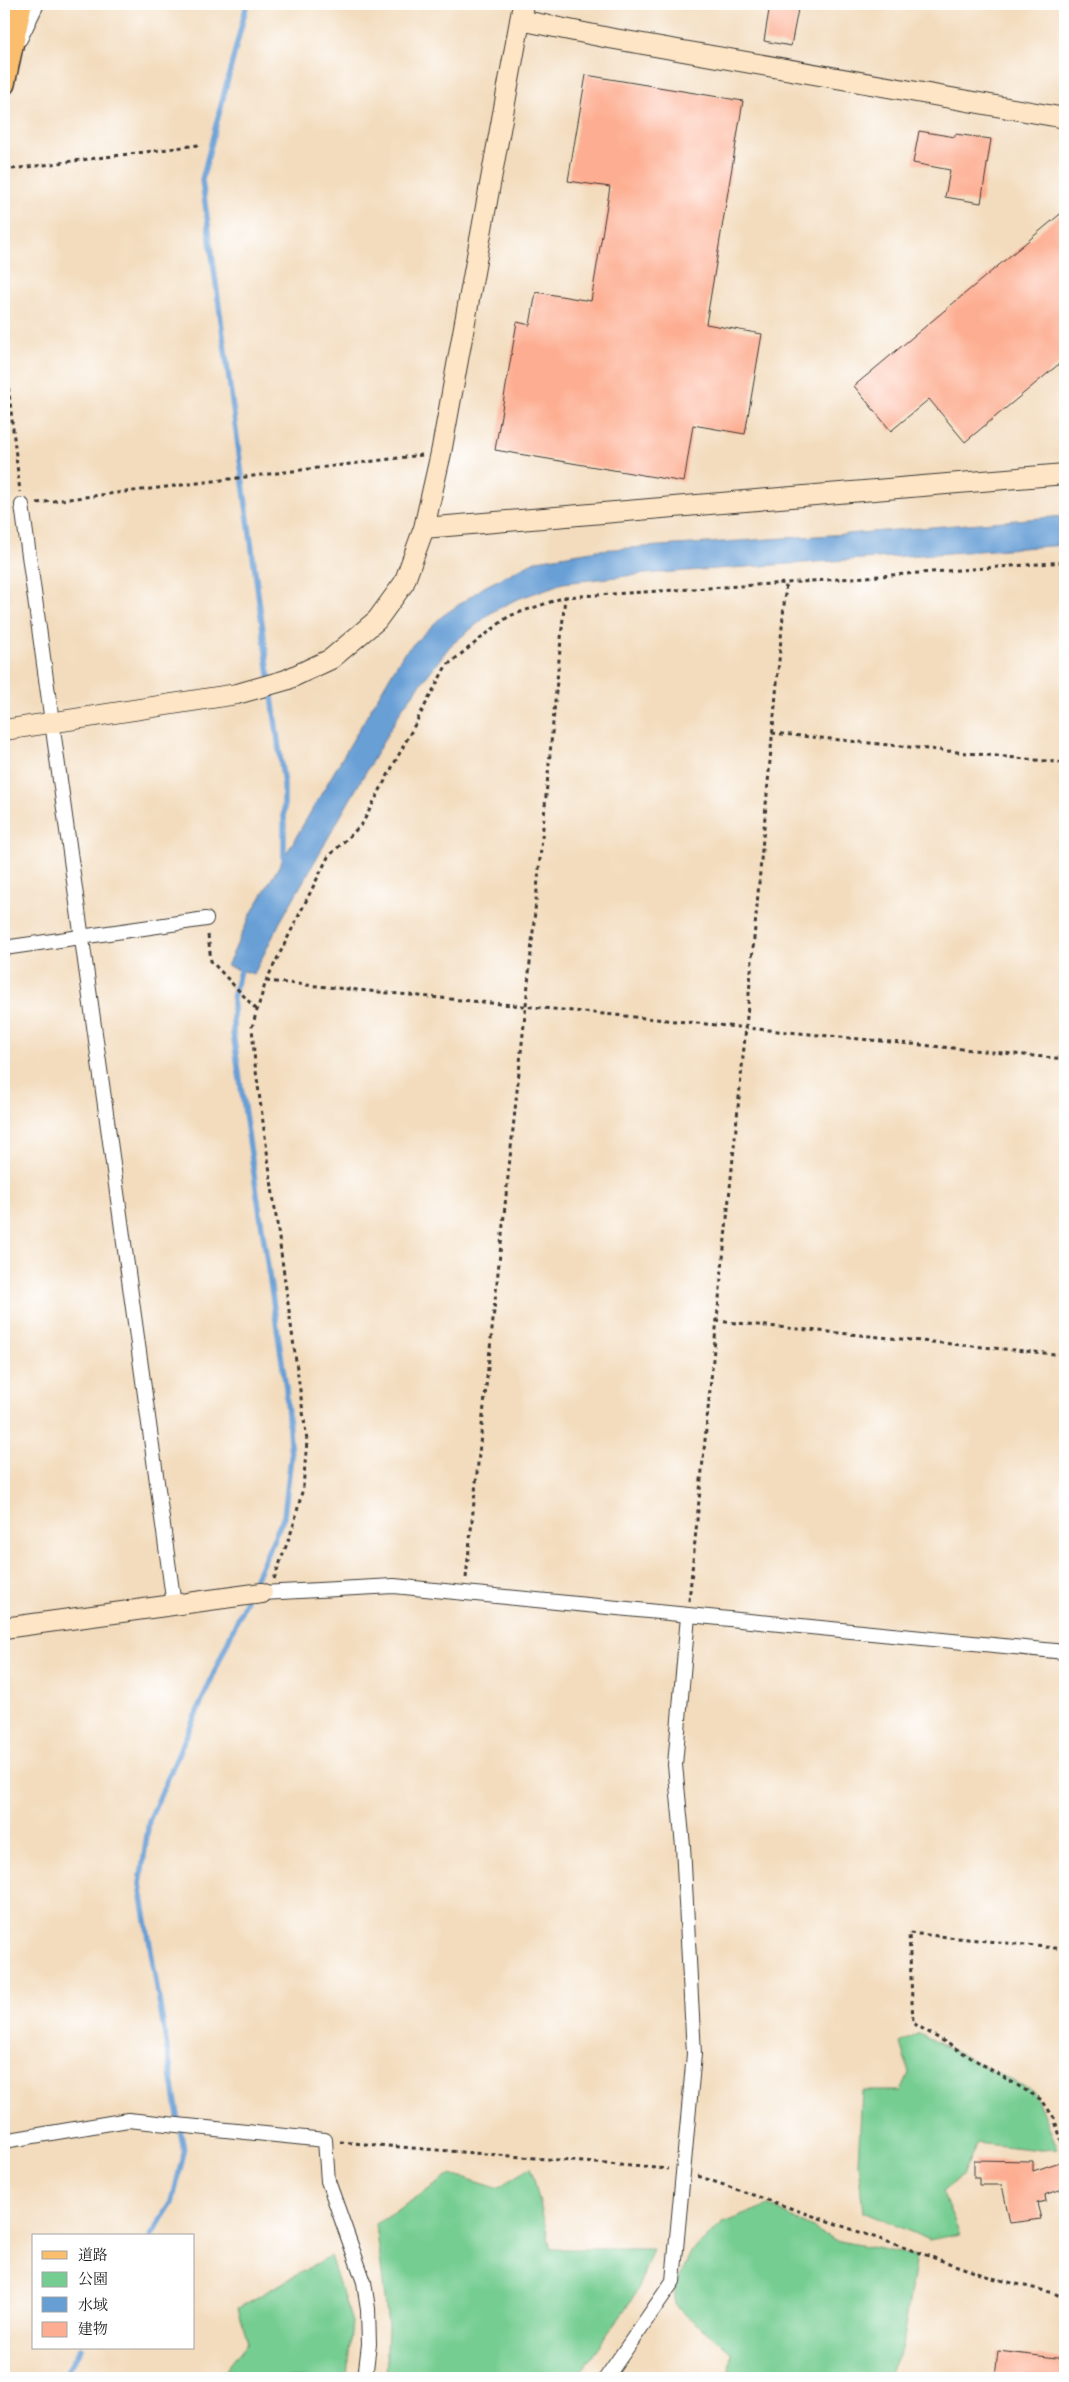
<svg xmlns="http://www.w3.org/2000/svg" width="1069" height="2382" font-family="'IM FELL DW Pica','Noto Serif JP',serif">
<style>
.green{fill:#76cd92;stroke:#497457}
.water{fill:#679fd5;stroke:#425e78}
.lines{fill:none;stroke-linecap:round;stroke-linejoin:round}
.stream{stroke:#679fd5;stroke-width:5.5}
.building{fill:#fdae92}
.street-casing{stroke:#3c3934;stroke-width:16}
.secondary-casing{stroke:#3c3934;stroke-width:22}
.primary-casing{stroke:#3c3934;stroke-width:24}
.path{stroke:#3c3934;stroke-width:3;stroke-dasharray:4 4;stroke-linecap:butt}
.street{stroke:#fff;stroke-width:14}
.secondary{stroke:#fde5c5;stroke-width:20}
.primary{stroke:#fabe6e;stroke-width:21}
</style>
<rect width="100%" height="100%" fill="#fff"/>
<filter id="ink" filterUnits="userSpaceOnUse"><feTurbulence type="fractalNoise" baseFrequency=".02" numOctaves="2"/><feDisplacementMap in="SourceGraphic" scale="10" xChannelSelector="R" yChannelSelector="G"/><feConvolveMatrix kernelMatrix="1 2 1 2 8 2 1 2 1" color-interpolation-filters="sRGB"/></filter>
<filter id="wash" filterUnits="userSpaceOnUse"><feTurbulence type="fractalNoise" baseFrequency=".0096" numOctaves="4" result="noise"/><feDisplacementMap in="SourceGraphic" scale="20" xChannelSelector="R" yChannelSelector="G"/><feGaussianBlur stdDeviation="1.12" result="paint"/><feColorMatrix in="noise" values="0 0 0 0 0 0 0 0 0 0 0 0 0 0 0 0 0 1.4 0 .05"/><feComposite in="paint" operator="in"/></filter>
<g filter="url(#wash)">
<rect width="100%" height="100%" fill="#f3dcbd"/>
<!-- green -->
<path class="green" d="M919 2033 1034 2092 1058 2149 1040 2150 977 2143 962 2176 942 2192 960 2234 930 2240 863 2212 858 2163 862 2091H901L909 2073 900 2043Z
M531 2167 551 2249H653L635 2295 576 2378H386L388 2325 376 2224 452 2174 497 2188Z
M768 2205 835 2240 916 2256 902 2346 888 2378H726L729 2371 731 2352 675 2306V2288L691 2252 723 2223Z
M330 2256 352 2322 347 2376 337 2378H219L248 2342 238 2308Z"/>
<!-- water -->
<path class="water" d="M1065 516V545L644 574 563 583 515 600 492 612 450 646 403 707 280 922 254 974 227 966 251 914 403 654 441 617 484 587 537 560 598 550 847 534Z"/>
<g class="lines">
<!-- stream -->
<path class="stream" d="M247 4 202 180 284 785V866
M242 963 233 998V1033L286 1388 291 1457 284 1516 251 1589
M151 2236 172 2202 184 2152 140 1884 149 1821 246 1600
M63 2378 81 2348"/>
</g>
<g id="blocks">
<!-- building -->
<path class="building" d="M770 4H799L791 46 764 41Z
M586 75 743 101 706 324 762 334 745 434 693 425 684 482 495 450 517 322 530 325 536 292 591 301 610 187 568 181Z
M919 131 955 137V134L991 139 981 203 945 197 950 170 913 163Z
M1065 210V359L965 442 929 399 891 431 854 386Z
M974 2160 1033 2161V2171L1060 2162 1065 2178V2188L1045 2195 1046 2201 1037 2203 1041 2219 1010 2223 1002 2185H979V2178H974Z
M998 2351 1065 2359V2378L1033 2375V2378L995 2377Z"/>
</g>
</g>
<g filter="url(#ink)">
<use href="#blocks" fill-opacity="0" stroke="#3c3934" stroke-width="1"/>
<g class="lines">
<defs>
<path id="street" d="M20 39 37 4
M22 505 174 1605
M4 948 206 919
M262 1593 394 1586 1065 1652
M4 2141 128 2120 325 2140 328 2181 364 2282 368 2309 369 2344 365 2378
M606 2378 673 2281 694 2054 683 1846 675 1765 688 1616"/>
<path id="secondary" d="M520 20 609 38 1065 118
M424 528 1065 474
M4 730 237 694 286 680 331 659 377 620 404 583 424 528 441 453 523 4
M4 1628 262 1593"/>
<path id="primary" d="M4 84 21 4"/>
</defs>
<!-- street casing -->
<use href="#street" class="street-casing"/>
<!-- secondary casing -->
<use href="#secondary" class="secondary-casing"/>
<!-- primary casing -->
<use href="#primary" class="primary-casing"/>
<!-- path -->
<path class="path" d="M4 170 199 145
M4 348 20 492
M37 503 422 455
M772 733 1065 763
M208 935 211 961 257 1010
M266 981 1065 1059
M716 1321 1065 1355
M466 1578 526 1005 565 597
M274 1579 293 1527 303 1488 307 1441 255 1064 252 1027 266 981 328 857 362 824 446 666 509 616 565 597 786 583 1065 562
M689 1601 746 1027 786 583
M1065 1949 909 1933 913 2023 1042 2100 1054 2118 1065 2151
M340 2142 668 2169
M698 2176 992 2278 1054 2293 1065 2299"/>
<!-- street -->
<use href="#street" class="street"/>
<!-- secondary -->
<use href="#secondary" class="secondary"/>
<!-- primary -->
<use href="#primary" class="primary"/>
</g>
</g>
<!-- margin -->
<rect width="1069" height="2382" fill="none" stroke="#fff" stroke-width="20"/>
<!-- legend -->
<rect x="32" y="2234" width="162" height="115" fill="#ffffff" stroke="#a4a4a4"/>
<rect x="42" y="2251" width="25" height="8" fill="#fabe6e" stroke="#a4a4a4"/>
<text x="78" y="2260" font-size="15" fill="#1c1c1c">道路</text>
<rect x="42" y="2272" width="25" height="15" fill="#76cd92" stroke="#a4a4a4"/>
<text x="78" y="2284" font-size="15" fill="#1c1c1c">公園</text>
<rect x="42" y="2297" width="25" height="15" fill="#679fd5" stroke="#a4a4a4"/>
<text x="78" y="2310" font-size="15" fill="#1c1c1c">水域</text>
<rect x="42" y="2322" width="25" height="15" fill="#fdae92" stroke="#a4a4a4"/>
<text x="78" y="2334" font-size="15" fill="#1c1c1c">建物</text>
</svg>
